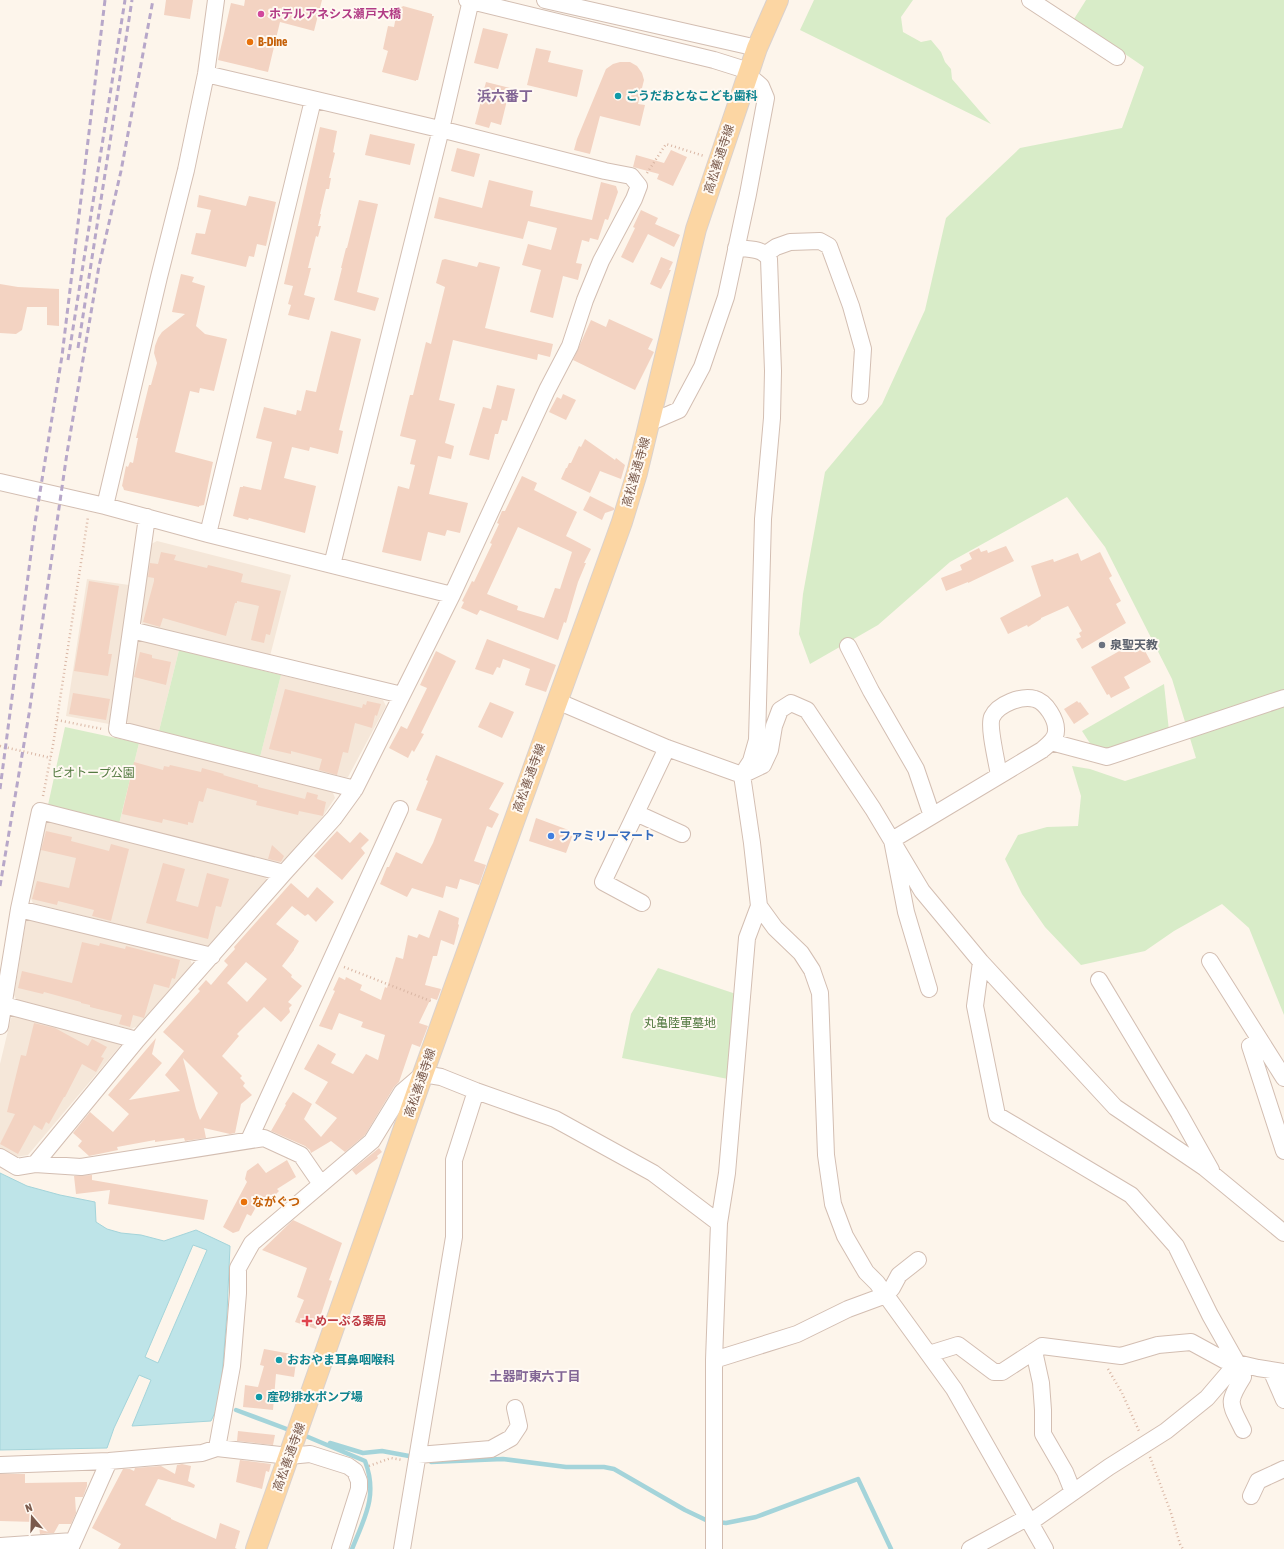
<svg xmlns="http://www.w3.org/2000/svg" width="1284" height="1549" font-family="'Asap Condensed','Noto Sans JP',sans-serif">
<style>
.residential{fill:#f5e7d9}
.green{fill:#d8ecc8}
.water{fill:#bee4e8;stroke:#a4d4da;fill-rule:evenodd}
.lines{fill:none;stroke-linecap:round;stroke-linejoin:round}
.stream{stroke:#a4d4da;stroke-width:4.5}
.building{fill:#f3d3c2;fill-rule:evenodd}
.minor-casing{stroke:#d3beb2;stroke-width:18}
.major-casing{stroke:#dad1cd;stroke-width:22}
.path{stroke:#d9b6a4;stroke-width:2.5;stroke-dasharray:1 3;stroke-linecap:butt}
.minor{stroke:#fff;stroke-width:16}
.major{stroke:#fcd6a3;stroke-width:20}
.rail{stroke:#b7a7c9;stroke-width:3;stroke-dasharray:6 4;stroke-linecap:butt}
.hotel-dot{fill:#d1479c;stroke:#fff9f2;stroke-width:1.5}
.food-dot{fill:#e8710a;stroke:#fff9f2;stroke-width:1.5}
.culture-dot{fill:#0f9aa8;stroke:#fff9f2;stroke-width:1.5}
.worship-dot{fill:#6b7280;stroke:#fff9f2;stroke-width:1.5}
.shop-dot{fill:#3f7fe0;stroke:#fff9f2;stroke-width:1.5}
.health-dot{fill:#e0444e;stroke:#fff9f2;stroke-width:1.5}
.labels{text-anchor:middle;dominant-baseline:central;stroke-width:4;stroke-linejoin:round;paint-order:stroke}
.hotel-label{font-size:12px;font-weight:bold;fill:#b23c85;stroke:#fff9f2;text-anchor:start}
.food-label{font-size:12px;font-weight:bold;fill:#c56008;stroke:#fff9f2;text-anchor:start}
.culture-label{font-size:12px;font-weight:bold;fill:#0d838f;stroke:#fff9f2;text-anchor:start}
.street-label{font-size:12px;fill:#7a5a4c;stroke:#fff9f2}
.worship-label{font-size:12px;font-weight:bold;fill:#5b616d;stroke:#fff9f2;text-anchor:start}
.park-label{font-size:12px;fill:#547a41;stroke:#fff9f2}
.shop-label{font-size:12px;font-weight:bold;fill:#366cbe;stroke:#fff9f2;text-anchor:start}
.health-label{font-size:12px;font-weight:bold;fill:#be3a42;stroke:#fff9f2;text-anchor:start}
.neighbourhood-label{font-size:13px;font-weight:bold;fill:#826595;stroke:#fff9f2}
.quarter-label{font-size:14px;font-weight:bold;fill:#826595;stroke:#fff9f2}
</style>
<rect width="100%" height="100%" fill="#fdf5eb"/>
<!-- residential -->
<path class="residential" d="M157 541 291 575 270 656 142 624 140 619 151 544Z
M87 579 129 585 109 724 66 716Z
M141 640 179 650 159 731 129 725 125 718 137 643Z
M281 675 383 700 386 706 348 777H345L260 757Z
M139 743 332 790 335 798 321 819 285 860 278 863 119 824Z
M49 821 265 875 267 881 209 947 33 903 30 897 45 824Z
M30 918 190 958 192 965 138 1026 131 1029 17 1001 14 995 26 921Z
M15 1016 119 1042 120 1046 28 1155 16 1157 0 1149V1064L11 1018Z"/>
<!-- green -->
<path class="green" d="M814 0H913L901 17 903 32 921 42 931 40 941 52 945 62 951 69 952 79 991 124 800 30Z
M1086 0H1284V1015L1249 928 1222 904 1174 931 1145 951 1081 965 1045 927 1022 894 1005 859 1018 835 1047 827 1078 826 1081 796 1072 766 1090 769 1125 781 1196 758 1172 679 1105 547 1067 497 950 562 878 625 810 664 799 634 803 594 825 472 882 404 925 310 946 218 1020 148 1122 128 1144 67 1074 19Z
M179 650 281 675 260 757 159 731Z
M1164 684 1169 731 1107 754 1095 751 1082 731Z
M65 727 139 743 119 824 48 805Z
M658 968 739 995 733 1080 622 1058 631 1014Z"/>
<!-- water -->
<path class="water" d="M0 1173 27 1186 60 1195 95 1202 96 1222 107 1229 121 1233 141 1235 164 1241 196 1230 230 1246 227 1313 220 1402 211 1421 132 1426 151 1380 139 1375 114 1428 107 1448 0 1450ZM193 1245 207 1250 158 1363 145 1357Z"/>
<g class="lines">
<!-- stream -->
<path class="stream" d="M236 1410 292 1431
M301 1434 365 1461C378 1495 365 1517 352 1549
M330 1443 363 1453 382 1451 409 1456
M431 1462 503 1459 566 1467H604L614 1469 685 1510 708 1521 726 1523 756 1517 858 1479 891 1549"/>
</g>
<!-- building -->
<path class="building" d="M166 0H193L190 19 164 15Z
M245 0H322L314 31 280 22 268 72 218 60 231 3 244 6Z
M398 6 402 7 403 6 432 14V16H434L418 80H416V81L382 72 388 51 383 49 388 26 394 27Z
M483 28 508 34 498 69 474 63Z
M536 48 551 51 548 62 583 70 577 97 527 85Z
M620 62H630L637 66 642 73 644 80 638 104 645 105 640 126 600 116 590 154 574 150 577 139 606 69 613 64Z
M486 82 510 88 501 125 491 122 489 128 475 124Z
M320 127 337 131 333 152 335 153 329 178H331L329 189H326L320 214H321L318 226H321L318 237 316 236 308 268H311L304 295 315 298 309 320 288 315 291 305 288 304 293 286 284 284Z
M370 134 415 144 410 165 365 155Z
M457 148 480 154 474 177 451 171Z
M671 150 687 157 673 186 657 179 659 174 633 167 636 155 664 163Z
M489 180 533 191 530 206 592 220 601 182 616 186 618 192 608 220 605 219 598 240 590 238 589 242 582 240 576 263 582 264 578 280 563 276 553 318 530 312 541 270 522 265 528 244 551 250 557 228 528 221 523 239 434 218 439 197 482 208Z
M199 195 246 206 249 196 276 202 266 246 257 244 254 257 249 256 246 267 191 254 196 233 205 234 211 210 197 207Z
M359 200 378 204 357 292 379 298 375 311 334 300 342 268H341L346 248H347Z
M641 210 658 218 655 224 680 235 674 247 648 234 633 263 621 257 635 228 633 227Z
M661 257 673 262 669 270H671L661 289 650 284Z
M445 259 477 267 479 262 500 267 485 328 553 344 550 357 538 354 537 360 453 340 439 400 455 404 445 443 454 446 451 459 438 456 429 494 468 503 460 533 447 530 445 536 428 532 421 561 382 552 398 486 409 489 415 465 410 464 416 440 400 436 410 395H413L426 342 431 344 445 287 436 283 442 260Z
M181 274 194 277 192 282 205 286 196 326 205 334 227 339 214 391 200 388 199 393 190 391 175 452 213 462 204 505 199 506V507L124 490 123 487 122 486 126 466 128 467 130 462 133 463 138 438H136L149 385H151L157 363 154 353 155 346 158 338 162 332 185 314 172 312Z
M0 284 18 287 59 289V326L47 325V307H27L22 330 16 334 0 333Z
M609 319 653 339 648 349 654 352 635 390 573 360 591 320 606 327Z
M331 331 361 339 339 430 343 431 338 454 310 447 309 451 292 447 284 478 316 486 305 533 249 518 248 520 233 516 240 487H243V486L261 490 272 442 256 438 264 407 296 415 297 410 301 411 306 390 316 392Z
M497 385 515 389 507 421 502 420 498 434H495L489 460 469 455 483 407 491 409Z
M563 394 576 400 566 420 549 412 557 397 561 399Z
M585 439 615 460 616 458 625 465 621 479 600 471 590 493 561 479 566 468H567L569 463H571L579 446 581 447Z
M522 476 537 483 534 490 577 512 566 536 591 549 584 563H586L578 582 566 623 564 622 558 640 480 610 477 615 461 608 464 602 462 601 472 581 474 582 492 544 490 543 499 524 497 523 502 511H505ZM518 527 572 552 560 589 555 588 544 618 517 610 518 606 487 594Z
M590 496 614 508V510L605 513 602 520 583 510Z
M1006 546 1014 561 968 583V582L946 591 941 578 962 570 960 565 972 559 969 553 979 548 981 552 987 550 988 553Z
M161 552 176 555 174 560 207 568 208 565 237 572 243 574 241 582 281 591 270 635 266 634 264 643 251 640 259 606 237 601V603H235L226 636 163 618 160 627 143 622 154 581V578L148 577 150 563 158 564Z
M1100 552 1112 576 1109 578 1121 601 1116 604 1126 623 1082 649 1076 639 1081 637 1079 633 1082 631 1068 606 1041 618V619L1028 627 1027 625 1008 634 1000 618 1041 596 1031 566 1053 559 1054 562 1078 553 1081 561Z
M89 581 119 586 108 654H112L108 676 74 671Z
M487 639 556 665 546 692 525 685 530 669 503 659 500 668 497 667 493 675 475 669Z
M1139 640 1151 662 1124 677 1130 688 1111 698 1109 694 1107 695 1091 667Z
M436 651 456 661 421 733 424 734 414 752 412 750 408 758 389 748 401 726 407 729 427 688 420 685Z
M140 652 152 655V658L171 662 166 685 134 677Z
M285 689 362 708 363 704 366 705 367 701 381 704 377 716 375 715 372 728 355 723 348 753 343 752 337 775 319 770 322 759 291 751V754L269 749Z
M73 693 110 699 106 720 69 714Z
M1077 701 1079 703 1080 702 1089 714 1074 724 1064 709Z
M490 702 514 712 502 738 478 727Z
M436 755 504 783 489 809 499 814 492 828 487 826 474 861 486 865 479 885 460 879 457 889 446 886 443 898 412 888 407 897 380 884 387 867H389L396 852 422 864 433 843 442 819 416 810 428 781 426 780Z
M134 762 163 770 164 766 169 767 170 765 201 772 202 768 224 774 223 775 258 785V787L305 799 307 792 318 795 317 799 326 802 323 816 299 811 298 815 256 805 257 801 207 788 203 802 199 801 193 823 188 822V825L163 819 162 823 122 814Z
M536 818 574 832 566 853 529 841Z
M46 831 72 837 71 841 109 851 111 844 129 849 111 921 92 916 94 910 58 901 57 905 32 899 37 881 69 888 76 858 41 850Z
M337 831 350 843 360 832 369 840 361 848 365 853 342 880 314 856Z
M272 845 284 856 281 862 268 859Z
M163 863 185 869 176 901 198 907 207 873 229 879 221 907 216 906 208 939 146 923Z
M291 883 308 898 317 887 334 902 316 922 308 914 305 916 292 906 276 924 299 941 294 949V950L282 966 292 975 291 977 302 986 288 1002 292 1005 289 1008 290 1012 281 1022 264 1007 237 1034 239 1036 222 1056 242 1076 240 1078 245 1083 243 1086 252 1095 241 1104 235 1133 230 1134 204 1128 206 1138 185 1141 184 1138 155 1142V1140L117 1147 118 1150 89 1156 78 1146 82 1141 73 1133 90 1112 113 1132 129 1114 108 1095 156 1038 152 1054 162 1063 129 1100 180 1091 165 1075 184 1051 163 1032 200 991 198 989 206 980 211 985 228 965 224 961 235 949 234 947ZM246 962 267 979 247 1002 227 983ZM183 1058 218 1093 200 1120 196 1109Z
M439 910 459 918 458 924 459 925 454 945 441 940 437 956H433L425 985 441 989 437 1000 431 998 419 1023 428 1026 420 1047 412 1044 399 1082 394 1087 365 1135 345 1152 331 1141 311 1153 310 1150 305 1146 271 1131 286 1105 285 1104 293 1092 312 1104 304 1119 321 1137 337 1118 315 1103 328 1082 304 1069 318 1044 336 1054 331 1063 353 1074 366 1054 378 1060 385 1035 361 1027 363 1022 339 1013 332 1030 319 1026 335 991 333 990 339 977 345 980 346 977 362 985 360 990 381 1000 385 987 387 988 396 957 403 959 408 935 417 938 419 934 429 938Z
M82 942 99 946 100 943 125 949 126 946 180 960 175 979 172 978 169 988 154 984 144 1018 133 1015 130 1027 119 1024 122 1015 90 1007V1005L81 1003V1002L44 992 43 994 18 988 22 971 72 983Z
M34 1023 55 1028 88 1046 92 1039 107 1047 101 1057 104 1058 96 1072 82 1064 65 1097H64L49 1124 46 1122 42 1130 34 1125 18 1154 0 1144 15 1114 7 1112 21 1055 26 1056Z
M379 1148 382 1152 377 1156 378 1158 356 1175 352 1170Z
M287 1160 296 1177 277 1189 279 1191 276 1194 277 1196 267 1205 261 1198 251 1216 247 1214 239 1231 233 1233 223 1227 247 1182 245 1179 247 1171 258 1163 266 1173Z
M92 1175V1180L208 1200 204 1220 108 1204 110 1190 76 1194 74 1176Z
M293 1220 342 1243 329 1280 332 1281 316 1329 295 1322 304 1300 297 1297 307 1268 262 1250Z
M264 1349 297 1355 294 1377 276 1374 273 1410 243 1407 245 1385 258 1387 264 1366 260 1365Z
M238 1431 275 1435 273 1445 237 1441Z
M240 1460 271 1464 269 1472 266 1471 262 1489 236 1482Z
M182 1464 191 1466 188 1481 195 1485 194 1488 158 1479 145 1505 171 1518V1519L216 1539 220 1523 240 1531 235 1548 237 1549H118L121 1544 92 1528 123 1469H130L134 1471 135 1468 161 1466 175 1474 177 1465Z
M0 1474H25V1483L87 1482V1486L83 1497H75L76 1513 71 1524H59L54 1533 40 1534 39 1526 36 1527V1522L0 1521Z"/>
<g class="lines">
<defs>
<path id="minor" d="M467 0 714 60 749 71
M545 0 757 48
M1030 0 1117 57
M766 254 776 247 790 242 820 241 829 246 851 306 863 349 860 396
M649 423 679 410 702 367 726 297 748 194 766 98 761 86 748 75
M0 482 105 506 208 534 452 595
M105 506 159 277 186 170 206 74 216 0
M147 517 117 729 355 789
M208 534 313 100
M332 565 441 129 471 0
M131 630 402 695
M848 646 871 691 916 769 932 816
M557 701 667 748 742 775 763 765 770 750 774 726 780 710 791 703 807 710 873 809 922 891 981 962 1115 1107 1205 1168 1284 1233
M1051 742 1107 757 1284 698
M636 813 682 834
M642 903 603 882 667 748
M759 906 775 928 801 953 812 970 820 993 826 1155 833 1204 845 1236 866 1272 877 1283 954 1389 1045 1549
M19 909 212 956
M1210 961 1284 1078
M1099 980 1179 1113 1211 1170
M929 989 906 912 892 840 1042 750C1048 745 1056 739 1056 731 1057 720 1046 702 1035 699 1022 695 998 704 992 717 988 726 997 763 999 775
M4 1005 137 1040
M0 1026 19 909 40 811 284 873
M1260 1040 1250 1046 1284 1151
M249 1140 400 809
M0 1157 17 1167 35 1164 137 1040 284 873 334 818 355 789 452 595 547 390 570 346 585 300 601 261 634 199 639 186 631 176 605 171 452 132 206 74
M35 1164 81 1167 264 1138 301 1155 321 1184
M1034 1351 1041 1383 1043 1410V1434L1065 1472 1073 1492
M929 1354 958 1345 994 1372H1002L1042 1346 1121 1356 1158 1345 1191 1342 1224 1360 1258 1368 1284 1372
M714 1360 797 1334 848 1309 886 1295 892 1288 899 1275 918 1260
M1237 1363 1243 1377C1226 1404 1230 1403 1243 1430
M1271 1370 1284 1400
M217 1448 232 1366 238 1293V1268L252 1243 372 1141 402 1092 423 1074 441 1077 476 1091 555 1119 653 1173 719 1223
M418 1455 491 1449 511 1438 519 1426 515 1408
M0 1465 109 1461 202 1453 217 1448 289 1456 310 1454 348 1466 355 1471 359 1481V1489L340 1549
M1251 1496 1258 1481 1284 1469
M0 1546 73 1541
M70 1549 109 1461
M402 1549 454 1237V1160L476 1091
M714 1549V1360L719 1223 727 1173 747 938 759 906 752 843 742 775 751 761 757 740 763 519 772 418 773 371 769 259C763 248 747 249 736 248
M970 1549 1023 1520 1035 1519 1109 1467 1166 1431 1207 1398 1237 1363 1210 1315 1176 1246 1131 1195 997 1115 975 1006 981 962"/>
<path id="major" d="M256 1549 423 1074 622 522 637 473 696 229 757 48 778 0"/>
</defs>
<!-- minor casing -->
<use href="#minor" class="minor-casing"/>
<!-- major casing -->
<use href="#major" class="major-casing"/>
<!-- path -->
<path class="path" d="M647 173 666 144 704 156
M57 720 102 729
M0 746 51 758
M43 796 53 745 88 517
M344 967 433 1002
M1108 1369 1122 1393 1139 1431
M1150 1457 1171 1513 1180 1544 1183 1549
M369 1466 391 1458 402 1460"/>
<!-- minor -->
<use href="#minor" class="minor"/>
<!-- major -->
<use href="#major" class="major"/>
<!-- rail -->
<path class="rail" d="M78 348 132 0
M68 360 125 0
M0 789 35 523 62 356 105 0
M0 886 29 714 67 453 99 266 121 171 153 0"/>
</g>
<!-- markers -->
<circle class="hotel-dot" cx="261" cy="14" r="4"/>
<g class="food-dot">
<circle cx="250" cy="42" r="4"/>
<circle cx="244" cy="1202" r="4"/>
</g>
<g class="culture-dot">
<circle cx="618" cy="96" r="4"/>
<circle cx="279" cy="1360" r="4"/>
<circle cx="259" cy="1397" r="4"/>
</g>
<circle class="worship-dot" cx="1102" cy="645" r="4"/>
<circle class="shop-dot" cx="551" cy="836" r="4"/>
<path class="health-dot" d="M305 1315h4v4h4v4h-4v4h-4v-4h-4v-4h4z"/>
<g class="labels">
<!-- hotel labels -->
<g class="hotel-label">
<text x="269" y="14">ホテルアネシス瀬戸大橋</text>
</g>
<!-- food labels -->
<g class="food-label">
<text x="258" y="42">B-Dine</text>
<text x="252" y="1202">ながぐつ</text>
</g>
<!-- culture labels -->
<g class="culture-label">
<text x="626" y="96">ごうだおとなこども歯科</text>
<text x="287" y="1360">おおやま耳鼻咽喉科</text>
<text x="267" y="1397">産砂排水ポンプ場</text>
</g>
<!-- street labels -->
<g class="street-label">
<text transform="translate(719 159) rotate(-72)">高松善通寺線</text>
<text transform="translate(636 472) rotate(-74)">高松善通寺線</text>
<text transform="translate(529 778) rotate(-70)">高松善通寺線</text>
<text transform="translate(420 1083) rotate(-71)">高松善通寺線</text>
<text transform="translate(289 1457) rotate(-70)">高松善通寺線</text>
</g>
<!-- worship labels -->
<g class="worship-label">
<text x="1110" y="645">泉聖天教</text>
</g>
<!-- park labels -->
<g class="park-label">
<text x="93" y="773">ビオトープ公園</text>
<text x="680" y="1023">丸亀陸軍墓地</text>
</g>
<!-- shop labels -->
<g class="shop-label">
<text x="559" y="836">ファミリーマート</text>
</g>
<!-- health labels -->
<g class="health-label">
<text x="315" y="1321">めーぷる薬局</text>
</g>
<!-- neighbourhood labels -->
<g class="neighbourhood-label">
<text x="535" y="1376">土器町東六丁目</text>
</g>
<!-- quarter labels -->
<g class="quarter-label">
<text x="505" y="96">浜六番丁</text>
</g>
</g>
<!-- north arrow -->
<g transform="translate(32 1517) rotate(341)" stroke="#fff9f2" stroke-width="3" paint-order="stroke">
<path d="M0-3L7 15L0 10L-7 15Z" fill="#7a5a4c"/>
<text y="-6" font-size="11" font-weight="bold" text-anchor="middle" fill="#7a5a4c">N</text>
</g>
</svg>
